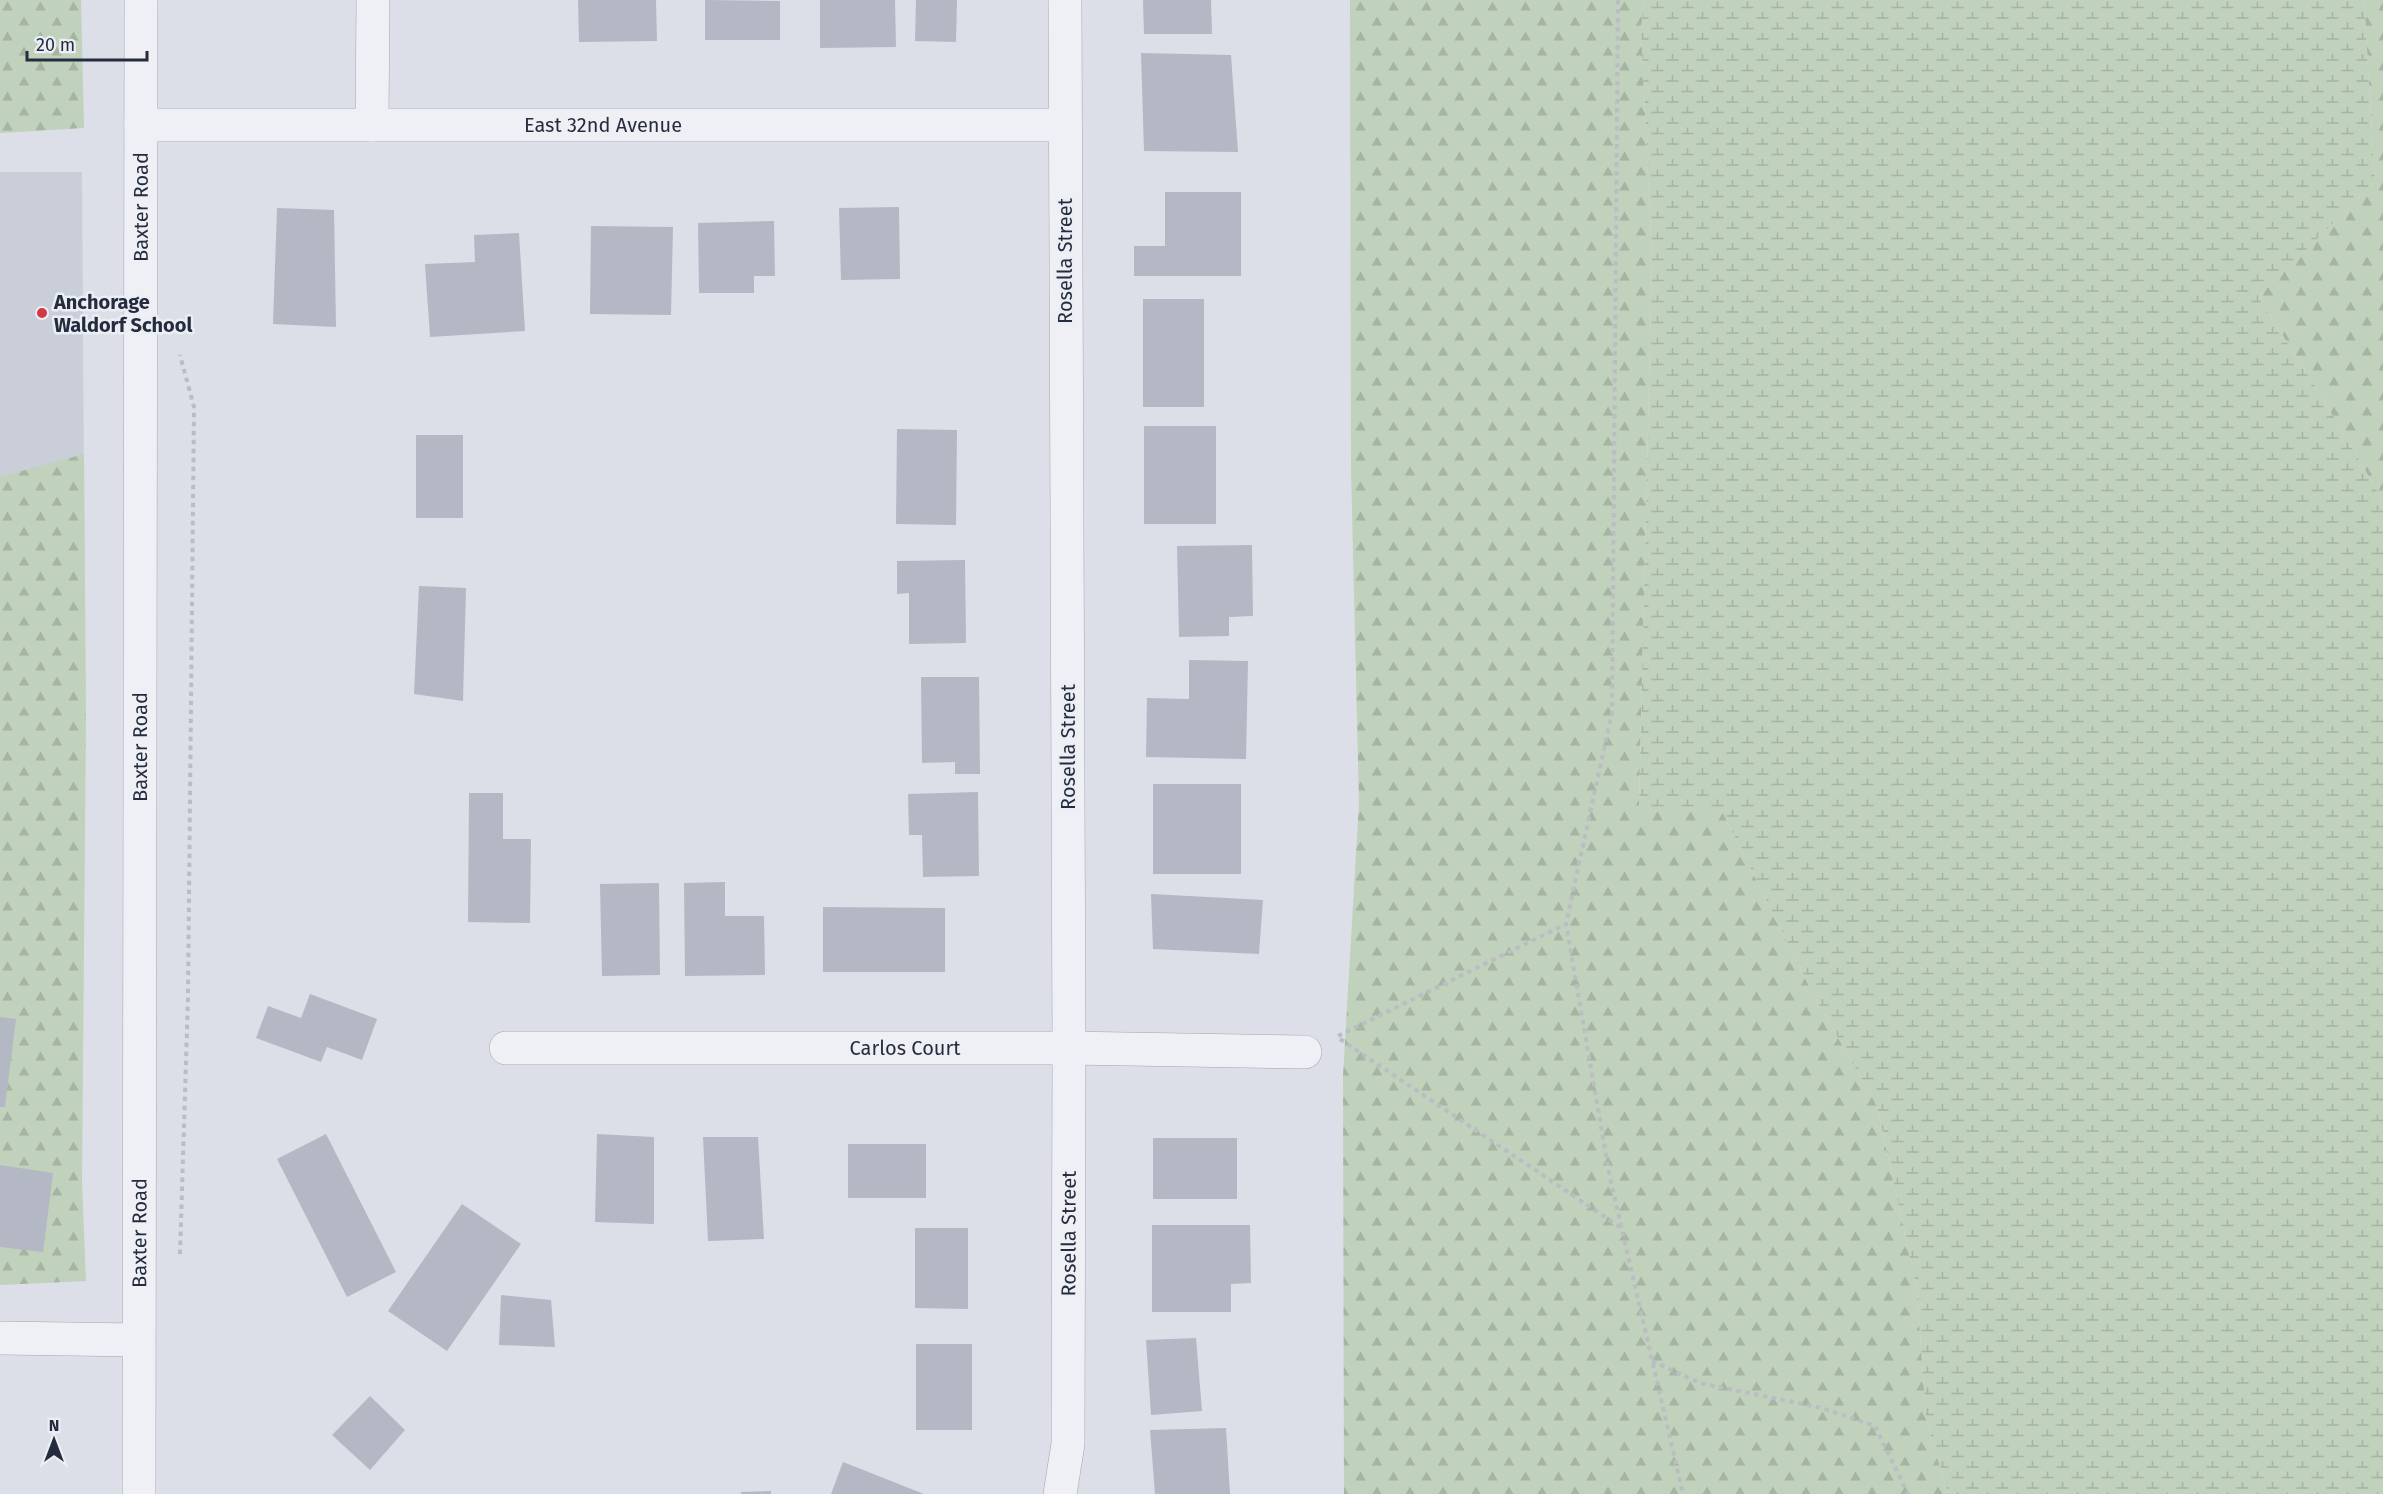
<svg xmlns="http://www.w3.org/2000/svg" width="2383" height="1494" font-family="'Fira Sans',sans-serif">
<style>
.built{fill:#c9ced9}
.forest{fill:url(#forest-firs)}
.wetland{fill:url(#wetland-marsh)}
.building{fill:#b3b8c4}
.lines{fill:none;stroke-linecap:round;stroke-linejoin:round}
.minor-casing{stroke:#a1a6b1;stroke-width:34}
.path{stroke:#babdc5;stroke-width:4;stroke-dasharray:4.5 4.5;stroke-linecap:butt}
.minor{stroke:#eef0f5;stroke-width:33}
.poi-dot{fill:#d63744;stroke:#ebeef5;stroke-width:2}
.labels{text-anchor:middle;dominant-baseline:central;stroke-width:5;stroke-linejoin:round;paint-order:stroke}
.street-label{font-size:20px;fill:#252c3e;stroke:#ebeef5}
.poi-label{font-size:20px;font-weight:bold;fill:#252c3e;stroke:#ebeef5;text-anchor:start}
</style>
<defs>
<pattern id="forest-firs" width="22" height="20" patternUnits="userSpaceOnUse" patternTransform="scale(1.5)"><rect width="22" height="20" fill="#c0d1bc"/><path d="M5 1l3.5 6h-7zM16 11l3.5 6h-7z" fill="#a5b4a3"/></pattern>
<pattern id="wetland-marsh" width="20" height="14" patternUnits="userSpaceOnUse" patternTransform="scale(1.5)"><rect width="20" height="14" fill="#c0d1bc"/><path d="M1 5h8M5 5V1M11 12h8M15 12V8" fill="none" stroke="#a5b4a3"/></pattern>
</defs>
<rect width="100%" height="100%" fill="#dcdfe7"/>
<!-- built -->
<path class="built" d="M0 172H82L85 653H0Z"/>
<!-- forest -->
<path class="forest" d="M0 0H81L84 128 0 133Z
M1350 0H1644L1641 30 1652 257 1639 807 1721 809 1813 994 1877 1106 1917 1290 1926 1419 1948 1494H1344L1343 1076 1359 803 1351 469Z
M2364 0H2383V501L2325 402 2258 297 2375 182Z
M84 454 86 715 82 1183 86 1281 0 1285V477Z"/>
<!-- wetland -->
<path class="wetland" d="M1644 0H2364L2375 182 2258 297 2325 402 2383 501V1494H1948L1926 1419 1917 1290 1877 1106 1813 994 1721 809 1639 808 1652 257 1641 30Z"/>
<!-- building -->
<path class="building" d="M578 0H656L657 41 579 42Z
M705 0 780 1V40H705Z
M820 0H895L896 47 820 48Z
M916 0H957L956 42 915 41Z
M1143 0H1211L1212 34H1144Z
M1141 53 1231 55 1238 152 1144 151Z
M1165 192H1241V276H1134V246H1165Z
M899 207 900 279 841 280 839 208Z
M277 208 334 210 336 327 273 324Z
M774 221 775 276H754V293H699L698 223Z
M591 226 673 227 671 315 590 314Z
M519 233 525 331 430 337 425 264 475 262 474 235Z
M1143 299H1204V407H1143Z
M1144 426H1216V524H1144Z
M897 429 957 430 956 525 896 524Z
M416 435H463V518H416Z
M1252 545 1253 616 1229 617V636L1179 637 1177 546Z
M965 560 966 643 909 644V593L897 594V561Z
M419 586 466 588 463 701 414 694Z
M1189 660 1248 661 1246 759 1146 757 1147 698 1189 699Z
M921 677H979L980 774H955V762L922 763Z
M1153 784H1241V874H1153Z
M978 792 979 876 923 877 922 835H909L908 794Z
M469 793H503V839H531L530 923 468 922Z
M725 882V916H764L765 975 685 976 684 883Z
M659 883 660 975 602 976 600 884Z
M1151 894 1263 900 1259 954 1153 949Z
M823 907 945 908V972H823Z
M310 994 377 1019 362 1060 327 1047 321 1062 256 1038 268 1006 301 1018Z
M0 1017 16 1019 5 1107H0Z
M326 1134 396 1272 347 1297 277 1159Z
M597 1134 654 1137V1224L595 1222Z
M703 1137H758L764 1239 708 1241Z
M1153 1138H1237V1199H1153Z
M848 1144H926V1198H848Z
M0 1165 53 1173 43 1252 0 1247Z
M462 1204 521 1244 447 1351 388 1311Z
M1152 1225H1250L1251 1283 1231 1284V1312H1152Z
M915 1228H968V1309L915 1308Z
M501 1295 551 1300 555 1347 499 1345Z
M1196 1338 1202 1411 1151 1415 1146 1340Z
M916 1344H972V1430H916Z
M370 1396 405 1430 370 1470 332 1435Z
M1226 1428 1230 1494H1155L1150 1430Z
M843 1462 924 1494H831Z
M771 1491V1494H741V1492Z"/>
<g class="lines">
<defs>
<g id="minor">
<path id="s1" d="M141 125H1064"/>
<path d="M372 125 373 0"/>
<path id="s2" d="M506 1048H1069L1305 1052"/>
<path d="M0 1338 138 1340"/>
<path id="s3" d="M139 1494 141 0"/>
<path id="s4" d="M1060 1494 1068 1444 1069 1048 1065 0"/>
</g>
</defs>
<!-- minor casing -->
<use href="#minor" class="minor-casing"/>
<!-- path -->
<path class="path" d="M1618 0 1612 712 1566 924 1610 1178 1683 1494
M1338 1036 1566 924
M1340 1039 1620 1227
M180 1254 188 997 194 407 180 355
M1652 1361 1700 1383 1822 1408 1875 1426 1908 1494"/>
<!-- minor -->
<use href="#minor" class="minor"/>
</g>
<!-- markers -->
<circle class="poi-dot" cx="42" cy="313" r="6"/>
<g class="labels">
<!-- street labels -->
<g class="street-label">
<text stroke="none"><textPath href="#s1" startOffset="462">East 32nd Avenue</textPath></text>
<text stroke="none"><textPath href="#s3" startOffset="1287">Baxter Road</textPath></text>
<text transform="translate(1065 261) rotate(-90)">Rosella Street</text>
<text stroke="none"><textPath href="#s3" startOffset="747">Baxter Road</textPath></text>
<text transform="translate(1068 747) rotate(-90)">Rosella Street</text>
<text stroke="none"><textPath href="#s2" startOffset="399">Carlos Court</textPath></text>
<text stroke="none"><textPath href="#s3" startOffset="261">Baxter Road</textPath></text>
<text stroke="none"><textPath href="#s4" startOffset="261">Rosella Street</textPath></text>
</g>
<!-- poi labels -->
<g class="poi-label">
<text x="54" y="302">Anchorage<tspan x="54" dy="23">Waldorf School</tspan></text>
</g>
</g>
<!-- north arrow -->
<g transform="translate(54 1440)" stroke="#ebeef5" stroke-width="4.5" paint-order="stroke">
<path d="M0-4.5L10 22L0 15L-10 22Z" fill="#252c3e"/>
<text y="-9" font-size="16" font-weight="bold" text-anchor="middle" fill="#252c3e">N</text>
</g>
<!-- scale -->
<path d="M27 51v9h120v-9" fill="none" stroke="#252c3e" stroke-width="3"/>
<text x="36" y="51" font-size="18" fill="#252c3e" stroke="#ebeef5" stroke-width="4.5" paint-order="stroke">20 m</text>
</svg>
